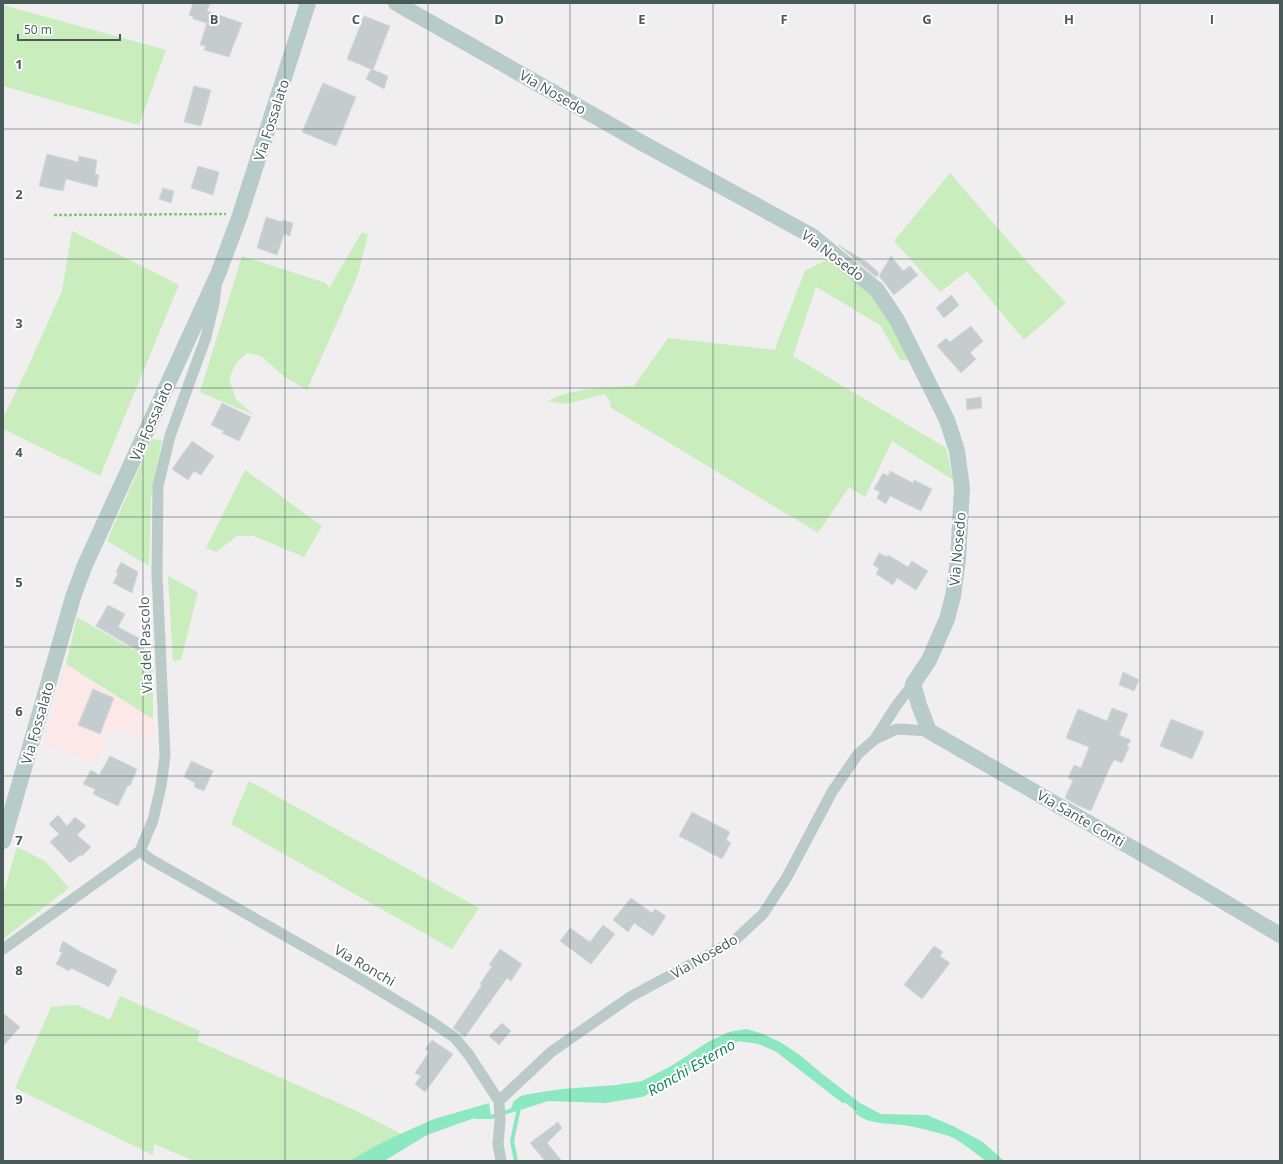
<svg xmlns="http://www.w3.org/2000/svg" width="1283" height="1164" font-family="'Open Sans',sans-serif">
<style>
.commercial{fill:#fbe8e7}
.green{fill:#c9edbd}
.water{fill:#8ce8c0}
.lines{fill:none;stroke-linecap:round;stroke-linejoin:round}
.stream{stroke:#8ce8c0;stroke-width:4}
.building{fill:#c5cccd;stroke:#d2d9d9}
.path{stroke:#82c976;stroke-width:2.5;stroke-dasharray:3 2;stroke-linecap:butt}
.street{stroke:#b9cac7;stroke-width:11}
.secondary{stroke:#b7ccc9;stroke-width:16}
.grid{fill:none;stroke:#475a57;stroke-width:1;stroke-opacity:0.55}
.labels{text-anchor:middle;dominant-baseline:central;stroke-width:4;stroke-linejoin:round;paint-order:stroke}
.street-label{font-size:14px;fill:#475a57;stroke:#fff}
.water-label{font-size:15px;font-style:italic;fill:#118553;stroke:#fff}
.grid-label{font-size:13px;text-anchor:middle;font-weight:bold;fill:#475a57;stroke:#fff;stroke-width:4;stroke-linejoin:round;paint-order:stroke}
</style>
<rect width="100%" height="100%" fill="#f0eeef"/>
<!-- commercial -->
<path class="commercial" d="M66 664 153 719V741L110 727 96 762 44 743Z"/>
<!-- green -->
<path class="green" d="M3 5 166 50 139 125 3 86Z
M950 173 1028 263 1066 303 1024 340 967 271 940 292 894 241Z
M72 231 179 285 100 476 3 429V418L26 371 62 291Z
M362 232 368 234 359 271 355 282 307 390 285 377 261 356 247 353 236 363 229 379 236 399 254 415 200 392 242 256 326 283 329 288Z
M828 259 869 288 910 355 906 361 900 360 880 325 816 287 793 356 946 448 953 480 892 441 865 497 849 487 818 533 610 407 611 403 605 394 566 404 548 401C572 388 606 387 634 386L668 338 775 350 778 340 805 271Z
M152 439 162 440 151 497 149 566 107 541Z
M245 470 322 526 304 557 254 536H237L216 552 206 548Z
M168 576 198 592 181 660 173 661Z
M77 617 153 661V719L66 664Z
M249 781 479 908 452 949 231 824Z
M17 847 45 861 69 888 3 939V894Z
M120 996 200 1031 197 1041 359 1112 401 1134 349 1161H194L154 1144 153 1155 15 1088 51 1007 77 1005 110 1020Z"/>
<!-- water -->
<path class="water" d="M747 1029 763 1034 780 1042 800 1055 821 1073 860 1103 881 1114 927 1115 953 1126 983 1142 1004 1161H989L956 1137 913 1124 888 1123 861 1115 777 1050 759 1042 738 1039 682 1073 642 1095 605 1101 548 1099 510 1111 514 1101 521 1096 529 1094 562 1089 616 1085 642 1081 671 1066 708 1042 729 1032Z
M489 1103 491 1117 480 1116 427 1135 384 1161H349L389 1139 434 1119Z"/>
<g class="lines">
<!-- stream -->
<path class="stream" d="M858 1113C874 1125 897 1120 915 1125 926 1128 947 1132 956 1137 968 1144 978 1153 989 1161
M476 1117H491L548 1099 605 1101 642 1095 682 1073 738 1039 759 1042 777 1050 843 1101
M516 1161 512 1141 519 1108"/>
</g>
<!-- building -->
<path class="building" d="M193 3H210L207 11 242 23 229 57 204 50 206 46 200 45 207 23 193 19V17L189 15Z
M364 16 390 26 373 70 347 59Z
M371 69 388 76 384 89 366 79Z
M323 83 356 97 336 146 302 132Z
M194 86 211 90 201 126 184 122Z
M47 154 78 162 79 156 97 160 95 174 99 175 97 187 66 179 63 191 39 186Z
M198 166 219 172 213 195 191 188Z
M163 188 174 191 171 203 159 199Z
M266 217 282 222V220L293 223 290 236 284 234 277 255 257 248Z
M838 245 867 262 879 273 876 277Z
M891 256 903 271 910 266 918 275 894 295 879 276Z
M951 295 959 305 944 318 936 308Z
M971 326 983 341 970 353 976 359 961 373 937 346 946 338 950 342Z
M981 397 982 408 967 410 966 399Z
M222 403 251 417 239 441 222 433 224 431 211 425Z
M192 441 214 456 201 475 194 471 188 480 172 469Z
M890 471 913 483 914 480 932 489 921 511 890 496 886 504 877 498 880 492 874 489 883 473 888 476Z
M879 553 887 557 888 555 908 567 912 561 928 571 916 590 897 578 893 585 876 574 879 568 873 565Z
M121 562 138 572 132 593 113 583 118 574 116 572Z
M108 605 125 614 118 627 146 642 140 652 96 626Z
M1123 672 1139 680 1134 691 1119 685Z
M93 689 114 698 100 734 78 725Z
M1112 708 1128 714 1119 735 1131 740 1127 746 1129 747 1122 763 1114 760 1109 769 1091 811 1077 805 1065 798 1073 780 1068 778 1074 765 1081 768 1089 747 1066 738 1078 709 1107 721Z
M1171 719 1204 732 1192 759 1160 746Z
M110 756 137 769 130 786 128 785 118 806 93 794 95 789 83 784 91 770 99 775Z
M191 761 213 771 204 791 194 787 195 783 184 777Z
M692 812 730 832 726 840 731 843 722 859 679 836Z
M58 815 67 826 75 817 86 826 77 835 91 847 82 856 80 855 70 863 50 842 59 834 49 824Z
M631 898 652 913 655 909 666 916 653 936 634 923 628 932 613 920Z
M603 925 615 934 591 964 560 941 570 928 590 942Z
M63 941 79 951 117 970 109 987 71 968 69 971 56 964 62 953 59 951Z
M934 946 943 952 940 956 950 963 922 999 904 985Z
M500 949 522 964 511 981 507 978 465 1037 453 1028 482 985 480 984 492 966 489 965Z
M3 1013 20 1027 3 1046Z
M502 1023 511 1031 499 1045 489 1036Z
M432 1040 453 1054 425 1092 415 1084 421 1076 415 1073 429 1052 425 1049Z
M558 1122 562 1128 547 1143 562 1161H545L530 1143Z"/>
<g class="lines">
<!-- path -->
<path class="path" d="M54 215 226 214"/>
<!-- street -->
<path class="street" d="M875 739 897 729 929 731
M140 851 150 859 349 972 432 1022 455 1038 469 1055 499 1101 500 1121 498 1144 501 1161
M3 949 140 851 153 820 161 786 165 756 157 574 158 486 170 436 206 337 214 303 216 287
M499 1101 551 1052 630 997 734 941 763 914 787 877 832 792 858 754 875 739 896 706 913 684"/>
<!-- secondary -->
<path class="secondary" d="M396 3 644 144 812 236 877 290 897 320 947 420 957 451 962 488 958 560 953 596 947 619 929 660 913 684 919 705 929 731 1172 871 1280 935
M3 841 74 594 85 565 218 274 239 218 308 3"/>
</g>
<!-- grid -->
<path class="grid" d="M143 3V1161M285 3V1161M428 3V1161M570 3V1161M713 3V1161M855 3V1161M998 3V1161M1140 3V1161M3 129H1280M3 259H1280M3 388H1280M3 517H1280M3 647H1280M3 776H1280M3 905H1280M3 1035H1280"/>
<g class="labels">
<!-- street labels -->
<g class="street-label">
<text transform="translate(553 92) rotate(30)">Via Nosedo</text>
<text transform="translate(271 120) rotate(-72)">Via Fossalato</text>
<text transform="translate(833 255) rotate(37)">Via Nosedo</text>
<text transform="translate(151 421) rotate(-66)">Via Fossalato</text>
<text transform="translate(957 549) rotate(-85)">Via Nosedo</text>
<text transform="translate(145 645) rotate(-92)">Via del Pascolo</text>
<text transform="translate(37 723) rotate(-74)">Via Fossalato</text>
<text transform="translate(1081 818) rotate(30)">Via Sante Conti</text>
<text transform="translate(704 956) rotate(-30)">Via Nosedo</text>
<text transform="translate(365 965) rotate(30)">Via Ronchi</text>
</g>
<!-- water labels -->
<g class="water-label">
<text transform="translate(691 1067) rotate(-30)">Ronchi Esterno</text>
</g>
</g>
<g class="grid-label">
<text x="214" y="24">B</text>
<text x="356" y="24">C</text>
<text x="499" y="24">D</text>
<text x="642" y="24">E</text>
<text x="784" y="24">F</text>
<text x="927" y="24">G</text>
<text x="1069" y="24">H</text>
<text x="1212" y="24">I</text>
<text x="19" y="69">1</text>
<text x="19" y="199">2</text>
<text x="19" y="328">3</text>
<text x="19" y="457">4</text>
<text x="19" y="587">5</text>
<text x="19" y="716">6</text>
<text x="19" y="845">7</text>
<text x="19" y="975">8</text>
<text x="19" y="1104">9</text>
</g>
<!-- border -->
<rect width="1283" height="1164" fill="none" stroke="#475a57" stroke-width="8"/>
<!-- scale -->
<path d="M18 34v6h102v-6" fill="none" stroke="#475a57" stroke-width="2"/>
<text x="24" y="34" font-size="12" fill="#475a57" stroke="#ffffff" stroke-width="3" paint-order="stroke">50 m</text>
</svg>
